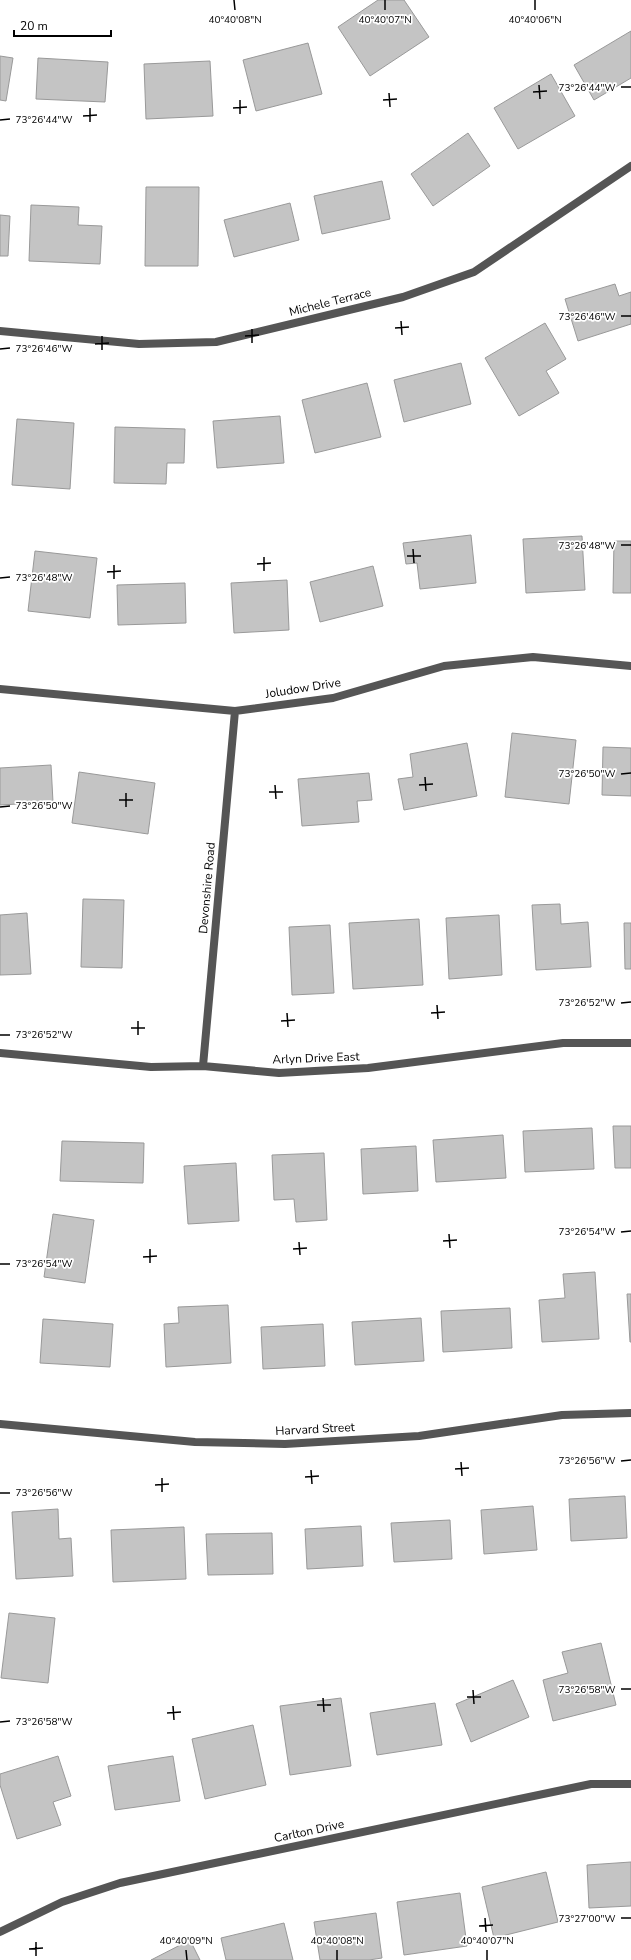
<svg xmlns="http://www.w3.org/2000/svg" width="631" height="1960" font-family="'Nunito Sans',sans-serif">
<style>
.building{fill:#c4c4c4;stroke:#999}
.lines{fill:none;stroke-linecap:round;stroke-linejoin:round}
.minor{stroke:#555;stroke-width:8}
.ticks{fill:none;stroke:#000;stroke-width:1.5}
.labels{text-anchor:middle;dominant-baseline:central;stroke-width:3.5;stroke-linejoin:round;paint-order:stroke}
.street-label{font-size:12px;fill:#000;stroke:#fff}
.ticks-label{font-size:10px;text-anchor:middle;fill:#000;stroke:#fff;stroke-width:3.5;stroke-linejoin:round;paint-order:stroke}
</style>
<rect width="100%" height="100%" fill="#fff"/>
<!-- building -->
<path class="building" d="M378 0H404L429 37 370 76 338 27Z
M631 31V78L594 100 574 65Z
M308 43 322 94 256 111 243 60Z
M0 56 13 58 6 101 0 100Z
M38 58 108 62 105 102 36 99Z
M210 61 213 116 146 119 144 64Z
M551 74 575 116 518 149 494 108Z
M468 133 490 166 433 206 411 174Z
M382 181 390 219 322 234 314 196Z
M146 187H199L198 266H145Z
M290 203 299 240 234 257 224 220Z
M31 205 79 207 78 225 102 226 100 264 29 261Z
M0 215 10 216 8 256H0Z
M615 284 619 296 631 292V324L578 341 565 299Z
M545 323 566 359 546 371 559 393 519 416 485 358Z
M461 363 471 404 404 422 394 380Z
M367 383 381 437 315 453 302 400Z
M280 416 284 463 217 468 213 421Z
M17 419 74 423 70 489 12 485Z
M115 427 185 429 184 463H167L166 484 114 483Z
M471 535 476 583 420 589 417 563 406 564 403 543Z
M582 536 585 590 526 593 523 539Z
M614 541H631V593H613Z
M35 551 97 558 90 618 28 611Z
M373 566 383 606 320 622 310 582Z
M287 580 289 630 234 633 231 583Z
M185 583 186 623 118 625 117 585Z
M512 733 576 740 569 804 505 797Z
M467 743 477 796 404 810 398 779 413 777 410 754Z
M603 747 631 748V796L602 795Z
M51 765 53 802 0 805V768Z
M79 772 155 783 148 834 72 823Z
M369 773 372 800 357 801 359 822 302 826 298 779Z
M83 899 124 900 122 968 81 967Z
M560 904 561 924 588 922 591 967 536 970 532 905Z
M27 913 31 974 0 975V915Z
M499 915 502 975 449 979 446 918Z
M419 919 423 985 353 989 349 923Z
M624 923H631V969H625Z
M330 925 334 993 292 995 289 927Z
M613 1126H631V1168H615Z
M592 1128 594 1169 525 1172 523 1131Z
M503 1135 506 1178 436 1182 433 1140Z
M62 1141 144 1143 143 1183 60 1181Z
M416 1146 418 1191 363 1194 361 1149Z
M324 1153 327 1220 296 1222 294 1199 274 1200 272 1155Z
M236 1163 239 1221 188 1224 184 1166Z
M53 1214 94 1220 85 1283 44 1277Z
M595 1272 599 1339 542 1342 539 1300 565 1298 563 1274Z
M627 1294H631V1342H630Z
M228 1305 231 1363 166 1367 164 1324 179 1323 178 1307Z
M510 1308 512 1348 443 1352 441 1311Z
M421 1318 424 1361 355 1365 352 1322Z
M43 1319 113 1324 110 1367 40 1363Z
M323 1324 325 1366 263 1369 261 1327Z
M625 1496 627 1538 571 1541 569 1499Z
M533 1506 537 1550 484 1554 481 1510Z
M58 1509 59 1539 71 1538 73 1576 16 1579 12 1512Z
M450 1520 452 1559 394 1562 391 1523Z
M361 1526 363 1566 307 1569 305 1529Z
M184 1527 186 1579 113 1582 111 1530Z
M272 1533 273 1574 208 1575 206 1534Z
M9 1613 55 1618 48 1683 1 1678Z
M601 1643 616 1705 553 1721 543 1680 568 1673 562 1652Z
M513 1680 529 1717 471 1742 456 1704Z
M341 1698 351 1766 290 1775 280 1706Z
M435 1703 442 1745 377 1755 370 1713Z
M253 1725 266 1785 205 1799 192 1739Z
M58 1756 71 1796 53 1802 61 1825 17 1839 0 1785V1774Z
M173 1756 180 1801 115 1810 108 1766Z
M631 1862V1906L589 1908 587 1865Z
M546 1872 558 1922 494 1938 482 1887Z
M460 1893 467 1946 404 1955 397 1902Z
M376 1913 382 1958 369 1960H320L314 1922Z
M284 1923 293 1960H226L221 1938Z
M190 1940 200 1960H151Z"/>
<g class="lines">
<!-- minor -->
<path class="minor" d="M0 331 139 344 216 342 403 297 474 272 631 166
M0 689 235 711 333 698 444 666 533 657 631 666
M0 1053 151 1067 203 1066 279 1073 368 1068 563 1043H631
M203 1066 235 711
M0 1424 195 1442 285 1444 419 1436 562 1415 631 1413
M0 1932 62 1902 120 1883 591 1784H631"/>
</g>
<!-- ticks -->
<path class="ticks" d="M234 0 235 10M385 0V10M535 0V10M539 85 540 99M621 87H631M533 92 547 91M389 93 390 107M240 100V114M383 100 397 99M90 108V122M233 108 247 107M83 116 97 115M0 120 10 119M621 316H631M401 321 402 335M395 328 409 327M252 329V343M102 336V350M245 336 259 335M95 344 109 343M0 349 10 348M621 545H631M413 549 414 563M407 556H421M264 557V571M257 564 271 563M114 565V579M107 572 121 571M0 578 10 577M621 774 631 773M425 777 426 791M275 785 276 799M419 785 433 784M269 792H283M126 793V807M119 800H133M0 807 10 806M621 1003 631 1002M437 1005 438 1019M287 1013 288 1027M431 1013 445 1012M138 1021V1035M281 1021 295 1020M131 1028H145M0 1035H10M621 1232 631 1231M449 1234 450 1248M443 1241 457 1240M299 1242 300 1255M150 1249V1263M293 1249 307 1248M143 1257 157 1256M0 1264H10M621 1461 631 1460M461 1462 462 1476M455 1469 469 1468M311 1470 312 1484M305 1477 319 1476M162 1478V1492M155 1485 169 1484M0 1493H10M621 1689H631M473 1690 474 1704M467 1697H481M323 1698 324 1712M317 1705H331M173 1706 174 1720M167 1713 181 1712M0 1722 10 1721M485 1918 486 1932M621 1918H631M479 1926 493 1925M36 1942V1956M29 1949 43 1948M186 1950 187 1960M337 1950V1960M487 1950V1960"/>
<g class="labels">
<!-- street labels -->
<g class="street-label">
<text transform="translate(330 302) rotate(-14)">Michele Terrace</text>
<text transform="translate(303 688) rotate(-9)">Joludow Drive</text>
<text transform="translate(207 888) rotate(-85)">Devonshire Road</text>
<text transform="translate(316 1058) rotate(-2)">Arlyn Drive East</text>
<text transform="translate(315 1429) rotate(-3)">Harvard Street</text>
<text transform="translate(309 1831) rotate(-12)">Carlton Drive</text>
</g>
</g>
<g class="ticks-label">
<text x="235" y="23">40°40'08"N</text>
<text x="385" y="23">40°40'07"N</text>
<text x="535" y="23">40°40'06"N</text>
<text x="587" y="91">73°26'44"W</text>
<text x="44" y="123">73°26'44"W</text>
<text x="587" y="320">73°26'46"W</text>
<text x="44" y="352">73°26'46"W</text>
<text x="587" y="549">73°26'48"W</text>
<text x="44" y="581">73°26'48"W</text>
<text x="587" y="777">73°26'50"W</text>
<text x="44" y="809">73°26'50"W</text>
<text x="587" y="1006">73°26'52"W</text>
<text x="44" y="1038">73°26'52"W</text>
<text x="587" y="1235">73°26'54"W</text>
<text x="44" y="1267">73°26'54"W</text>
<text x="587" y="1464">73°26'56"W</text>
<text x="44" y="1496">73°26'56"W</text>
<text x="587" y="1693">73°26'58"W</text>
<text x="44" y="1725">73°26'58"W</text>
<text x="587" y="1922">73°27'00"W</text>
<text x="186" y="1944">40°40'09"N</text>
<text x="337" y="1944">40°40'08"N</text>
<text x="487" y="1944">40°40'07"N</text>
</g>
<!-- scale -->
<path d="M14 30v6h97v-6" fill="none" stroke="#000000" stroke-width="2"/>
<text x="20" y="30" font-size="12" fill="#000000" stroke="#ffffff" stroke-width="3" paint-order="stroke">20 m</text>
</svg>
